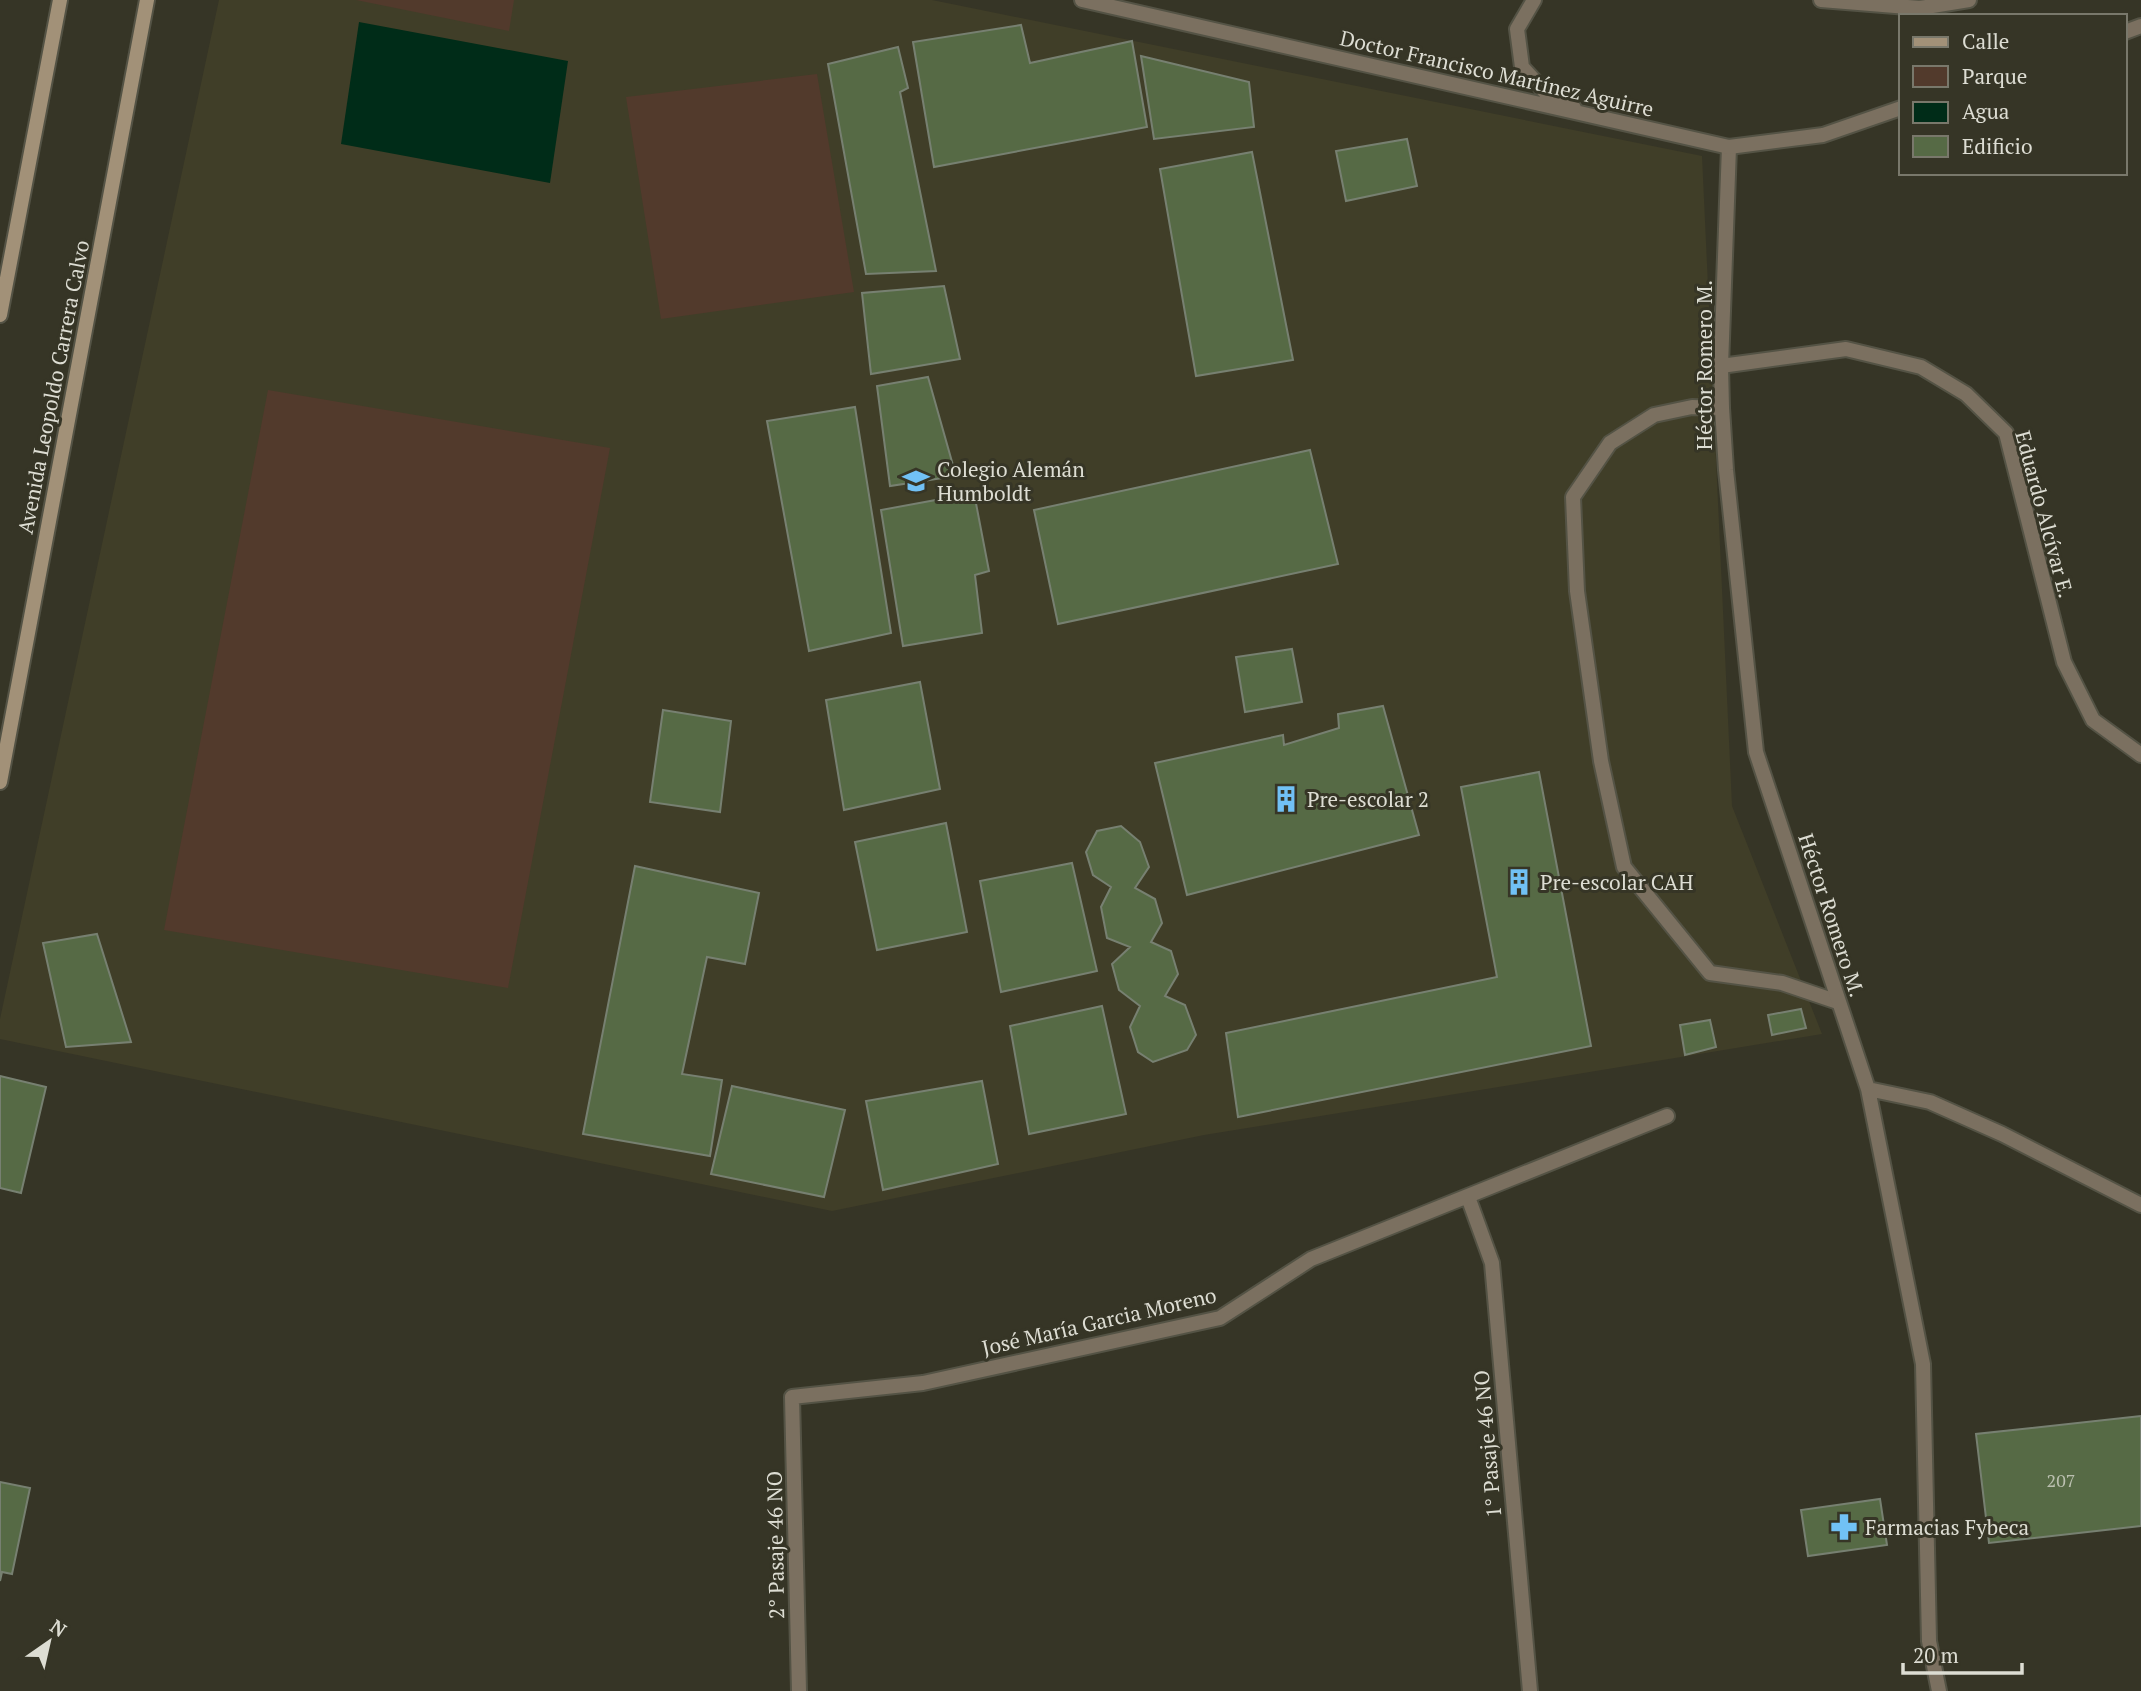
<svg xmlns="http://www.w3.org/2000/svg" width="2141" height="1691" font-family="'PT Serif',serif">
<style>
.built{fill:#403e28}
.green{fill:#523a2c}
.water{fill:#002c18}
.building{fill:#566a45;stroke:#778071;stroke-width:2}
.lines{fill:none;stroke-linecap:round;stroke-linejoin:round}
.service-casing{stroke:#545345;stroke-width:18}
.minor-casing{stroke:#545345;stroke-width:18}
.tertiary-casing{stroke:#545345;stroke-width:18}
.secondary-casing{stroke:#545345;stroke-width:18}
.service{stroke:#7b7060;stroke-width:14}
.minor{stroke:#7b7060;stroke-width:14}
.tertiary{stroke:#7b7060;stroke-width:14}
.secondary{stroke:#a29178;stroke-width:14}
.labels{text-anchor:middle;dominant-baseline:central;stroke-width:6;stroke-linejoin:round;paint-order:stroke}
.number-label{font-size:18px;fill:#bbc0b0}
.street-label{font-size:21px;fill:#ddddd3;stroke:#363526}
.poi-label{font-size:21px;fill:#ddddd3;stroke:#363526;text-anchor:start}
</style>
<rect width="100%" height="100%" fill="#363526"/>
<!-- built -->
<path class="built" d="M219 0H932L1702 156 1732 806 1822 1034 1204 1135 832 1211 0 1039V1019Z"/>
<!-- green -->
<path class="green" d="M356 0H514L509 31Z
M817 74 854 292 661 319 626 97Z
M268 390 610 448 508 988 164 930Z"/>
<!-- water -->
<path class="water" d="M359 22 568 61 550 183 341 144Z"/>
<!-- building -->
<path class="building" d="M1021 25 1030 63 1132 41 1147 127 934 167 913 42Z
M898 47 908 88 900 92 936 271 866 274 828 64Z
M1141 56 1249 82 1254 127 1154 139Z
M1407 139 1417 186 1346 201 1336 151Z
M1252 152 1293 360 1196 376 1160 169Z
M944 286 960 359 871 374 862 293Z
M928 377 956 476 890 486 877 386Z
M855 407 891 633 809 651 767 421Z
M1310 450 1338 564 1058 624 1034 510Z
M974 493 989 571 975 575 982 633 903 646 881 510Z
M1292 649 1302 702 1245 712 1236 657Z
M920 682 940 789 844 810 826 700Z
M1383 706 1419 835 1187 895 1155 763 1283 735 1284 745 1339 728 1338 714Z
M663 710 731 721 720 812 650 802Z
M1539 772 1591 1046 1238 1117 1226 1033 1497 977 1461 787Z
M946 823 967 932 877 950 855 842Z
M1121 826 1140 842 1149 867 1135 888 1155 899 1162 923 1151 942 1171 951 1178 974 1165 996 1185 1005 1196 1035 1187 1050 1153 1062 1138 1052 1130 1027 1140 1006 1119 990 1112 964 1130 947 1107 938 1101 907 1111 887 1093 875 1086 852 1097 831Z
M1072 863 1097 971 1001 992 980 881Z
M635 866 759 893 745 964 707 957 682 1074 722 1080 710 1156 583 1134Z
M97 934 131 1042 66 1047 43 943Z
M1102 1006 1126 1114 1029 1134 1010 1026Z
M1801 1009 1806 1028 1772 1035 1768 1015Z
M1710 1020 1716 1047 1685 1055 1680 1025Z
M0 1076 46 1087 21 1193 0 1188Z
M982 1081 998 1164 883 1190 866 1101Z
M732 1086 845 1110 824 1197 711 1174Z
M2141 1416V1526L1989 1543 1976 1434Z
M0 1482 30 1488 12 1574 2 1572 0 1581Z
M1880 1499 1887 1545 1808 1556 1801 1510Z"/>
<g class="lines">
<defs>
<path id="service" d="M1722 408 1692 407 1654 415 1610 443 1573 497 1577 591 1601 761 1624 867 1710 973 1782 983 1838 1002"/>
<path id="minor" d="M1729 147 1721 366 1722 408 1726 470 1756 752 1868 1089 1923 1364 1929 1641 1939 1691
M1721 366 1846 349 1921 367 1966 394 2006 433 2064 662 2093 720 2141 755
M1868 1089 1930 1102 2002 1134 2141 1205
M1468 1197 1492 1263 1530 1691
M799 1691 792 1397 923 1383 1220 1318 1311 1259 1667 1116"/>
<path id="tertiary" d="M1082 0 1729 147 1823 135 1901 108
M1534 0 1517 29 1522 67 1548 95 1574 108
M1821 0 1920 8 1969 0
M2125 32 2141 26"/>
<path id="secondary" d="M0 315 60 0
M0 782 147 0"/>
</defs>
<!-- service casing -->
<use href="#service" class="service-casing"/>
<!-- minor casing -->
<use href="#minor" class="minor-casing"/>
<!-- tertiary casing -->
<use href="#tertiary" class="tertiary-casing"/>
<!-- secondary casing -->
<use href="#secondary" class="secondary-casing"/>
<!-- service -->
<use href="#service" class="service"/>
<!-- minor -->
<use href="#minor" class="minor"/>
<!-- tertiary -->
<use href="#tertiary" class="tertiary"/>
<!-- secondary -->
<use href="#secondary" class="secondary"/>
</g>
<!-- icons -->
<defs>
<symbol id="school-bare" viewBox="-9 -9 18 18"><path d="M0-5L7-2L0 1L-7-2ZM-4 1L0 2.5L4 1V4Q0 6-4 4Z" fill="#71c1f5" stroke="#363526" stroke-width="2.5" paint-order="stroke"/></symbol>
<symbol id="building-bare" viewBox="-9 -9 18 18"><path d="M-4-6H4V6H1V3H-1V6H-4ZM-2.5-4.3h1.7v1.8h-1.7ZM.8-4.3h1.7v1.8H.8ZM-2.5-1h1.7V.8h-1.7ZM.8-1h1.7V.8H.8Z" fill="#71c1f5" stroke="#363526" stroke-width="2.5" paint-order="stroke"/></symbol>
<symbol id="pharmacy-bare" viewBox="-9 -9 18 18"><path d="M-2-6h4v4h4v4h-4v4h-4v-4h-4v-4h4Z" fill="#71c1f5" stroke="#363526" stroke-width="2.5" paint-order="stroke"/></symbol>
</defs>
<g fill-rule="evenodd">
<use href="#school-bare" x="897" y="462" width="38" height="38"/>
<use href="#building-bare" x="1267" y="780" width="38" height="38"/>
<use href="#building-bare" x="1500" y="863" width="38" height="38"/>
<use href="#pharmacy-bare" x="1825" y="1508" width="38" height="38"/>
</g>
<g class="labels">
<!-- number labels -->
<g class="number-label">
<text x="2061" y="1480">207</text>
</g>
<!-- street labels -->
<g class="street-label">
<text transform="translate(1497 73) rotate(13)">Doctor Francisco Martínez Aguirre</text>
<text transform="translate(1704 365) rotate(-90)">Héctor Romero M.</text>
<text transform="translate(53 387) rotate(-79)">Avenida Leopoldo Carrera Calvo</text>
<text transform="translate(2045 514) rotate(75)">Eduardo Alcívar E.</text>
<text transform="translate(1832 915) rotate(72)">Héctor Romero M.</text>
<text transform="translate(1099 1321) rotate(-13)">José María Garcia Moreno</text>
<text transform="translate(1487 1444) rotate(-95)">1° Pasaje 46 NO</text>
<text transform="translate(775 1545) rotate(-91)">2° Pasaje 46 NO</text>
</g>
<!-- poi labels -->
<g class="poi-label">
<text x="937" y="469">Colegio Alemán<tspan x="937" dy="24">Humboldt</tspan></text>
<text x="1307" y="799">Pre-escolar 2</text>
<text x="1540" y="882">Pre-escolar CAH</text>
<text x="1865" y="1527">Farmacias Fybeca</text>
</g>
</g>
<!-- legend -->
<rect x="1899" y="14" width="228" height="161" fill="#363526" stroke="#79786b" stroke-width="2"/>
<rect x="1913" y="37" width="35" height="10" fill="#a29178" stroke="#79786b" stroke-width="2"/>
<text x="1962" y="49" font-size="21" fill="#ddddd3">Calle</text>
<rect x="1913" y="66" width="35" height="21" fill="#523a2c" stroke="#79786b" stroke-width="2"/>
<text x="1962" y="84" font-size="21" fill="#ddddd3">Parque</text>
<rect x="1913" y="102" width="35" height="21" fill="#002c18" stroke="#79786b" stroke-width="2"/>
<text x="1962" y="119" font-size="21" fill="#ddddd3">Agua</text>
<rect x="1913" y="136" width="35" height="21" fill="#566a45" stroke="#79786b" stroke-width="2"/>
<text x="1962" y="154" font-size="21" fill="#ddddd3">Edificio</text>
<!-- north arrow -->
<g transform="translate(49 1642) rotate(34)" stroke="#363526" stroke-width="5" paint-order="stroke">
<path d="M0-5L12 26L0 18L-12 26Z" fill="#ddddd3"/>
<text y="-10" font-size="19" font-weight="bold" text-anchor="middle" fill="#ddddd3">N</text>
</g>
<!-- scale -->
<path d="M1903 1663v10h119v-10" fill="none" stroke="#ddddd3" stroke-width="3.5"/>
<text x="1913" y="1663" font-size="21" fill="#ddddd3" stroke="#363526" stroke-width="5" paint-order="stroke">20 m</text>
</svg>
